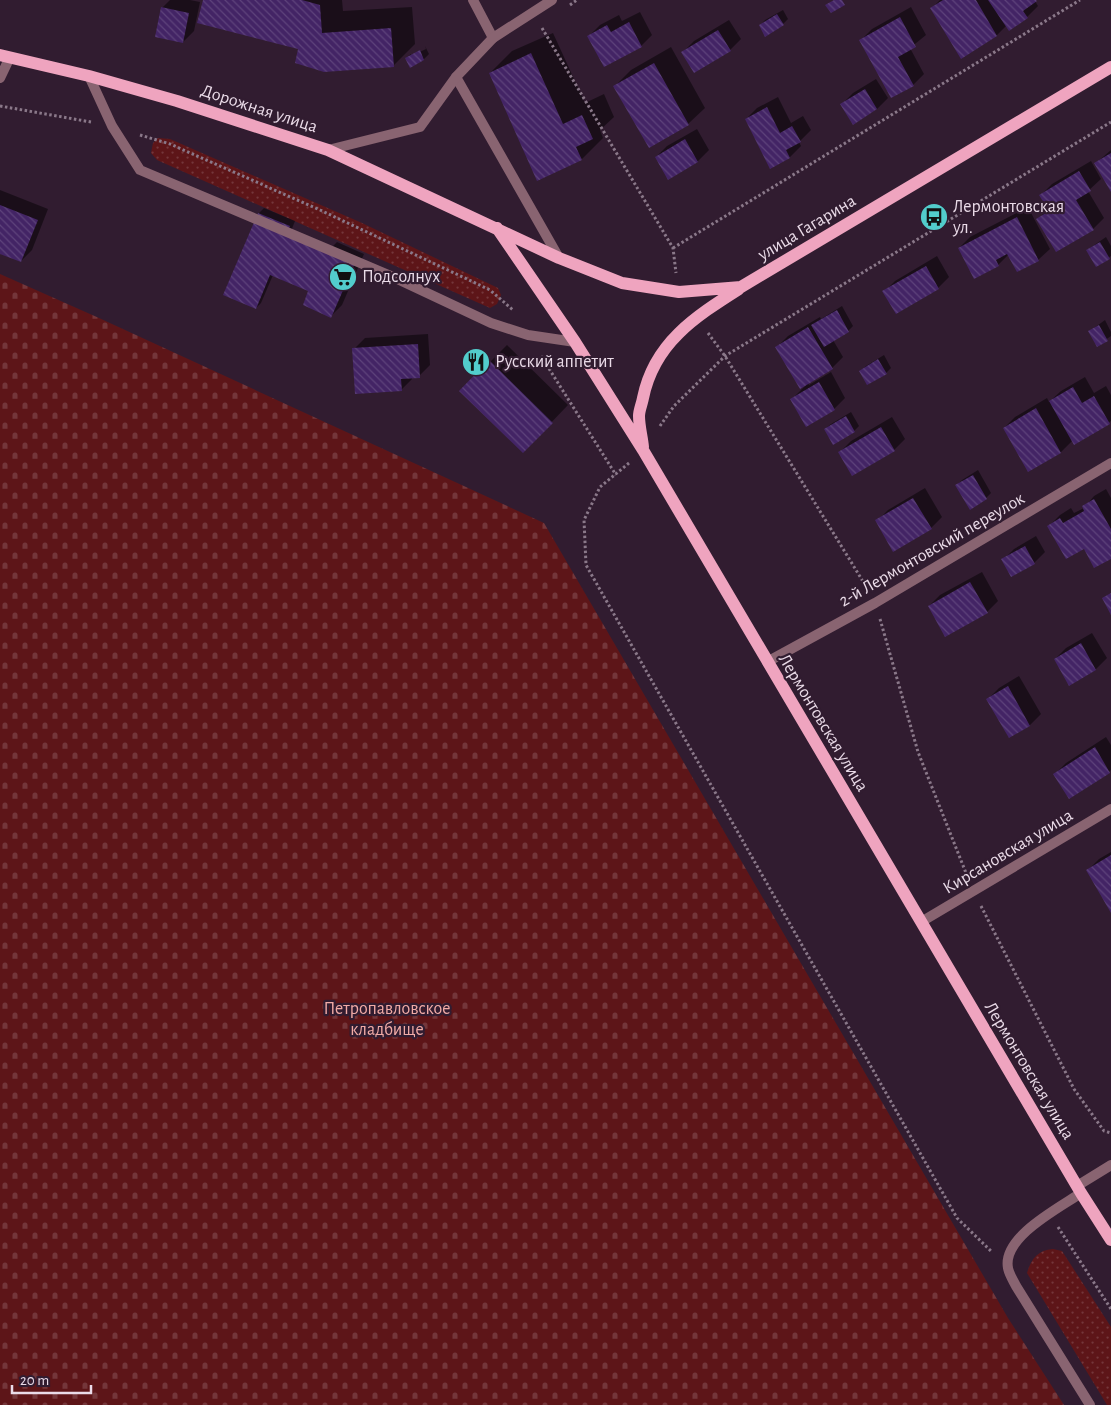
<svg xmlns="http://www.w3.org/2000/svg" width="1111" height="1405" font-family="'Alegreya Sans',sans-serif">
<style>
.grass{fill:url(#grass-dots)}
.cemetery{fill:url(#cemetery-stones)}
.shadow{fill:#0007}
.building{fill:url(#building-back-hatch)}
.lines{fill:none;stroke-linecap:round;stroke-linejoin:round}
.path{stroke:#8a7889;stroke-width:3;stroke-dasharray:2.5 2.5;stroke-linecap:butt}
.service{stroke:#896471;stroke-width:10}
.minor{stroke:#896471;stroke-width:10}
.primary{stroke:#efa4bf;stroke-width:12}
.labels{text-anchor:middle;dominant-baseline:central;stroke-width:4.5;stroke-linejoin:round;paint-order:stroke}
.street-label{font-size:18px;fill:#eadbe8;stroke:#311c30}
.poi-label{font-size:18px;fill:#eadbe8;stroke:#311c30;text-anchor:start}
.park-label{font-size:18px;fill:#f2aba6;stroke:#311c30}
</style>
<defs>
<pattern id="grass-dots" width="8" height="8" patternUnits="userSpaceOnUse" patternTransform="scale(1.25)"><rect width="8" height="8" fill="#5d1518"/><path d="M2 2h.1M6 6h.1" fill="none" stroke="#74363a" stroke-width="1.8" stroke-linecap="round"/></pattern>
<pattern id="cemetery-stones" width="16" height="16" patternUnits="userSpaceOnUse" patternTransform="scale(1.25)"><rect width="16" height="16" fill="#5d1518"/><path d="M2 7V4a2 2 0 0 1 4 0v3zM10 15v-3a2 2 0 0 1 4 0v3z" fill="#74363a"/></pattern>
<pattern id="building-back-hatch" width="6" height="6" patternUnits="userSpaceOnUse" patternTransform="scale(1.25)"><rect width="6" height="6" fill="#432465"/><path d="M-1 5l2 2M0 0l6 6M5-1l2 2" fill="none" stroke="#5e437b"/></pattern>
</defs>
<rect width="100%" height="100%" fill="#311c30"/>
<!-- grass -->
<path class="grass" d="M158 138 170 139 362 223 498 288 501 295 497 304 490 308 157 160 151 153 153 143Z
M1053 1249 1062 1251 1111 1327V1405H1107L1027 1273C1031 1259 1038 1250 1053 1249Z"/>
<!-- cemetery -->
<path class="cemetery" d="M0 274 99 318 544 523 1008 1318 1064 1405H0Z"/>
<!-- shadow -->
<path class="shadow" d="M170 0H190L200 2 194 31 183 42 162 8Z
M204 0H342L343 11 412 7 415 44 393 66 300 48Z
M940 0H1036L1035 1 1038 6 1027 17 1007 25 997 35 961 57 932 8Z
M911 7 926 35 910 48 924 74 913 85 861 40 872 29Z
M783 10 788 19 783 24 760 26 765 20Z
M640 12 652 35 641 46 589 36 600 25 619 15 622 21Z
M729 20 741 39 730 50 683 52 694 41Z
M553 33 585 103 604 94 614 117 600 130 603 138 582 159 490 73 512 51Z
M425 46 429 54 424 59 410 66 406 58 411 54V56L426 49 425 46 411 53Z
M671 47 705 108 688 124 615 86 631 70Z
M876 79 888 98 877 109 842 104 853 93Z
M778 97 791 123 803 116 811 130 799 142 801 146 790 157 771 167 746 119 757 108Z
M697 129 709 150 698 161 656 157 667 146Z
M1111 150V190L1096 163Z
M1091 161 1101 179 1088 191 1104 218 1093 229 1038 219 1049 208 1041 195 1052 184Z
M0 190 48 209 32 250 21 261 0 253Z
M1028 207 1050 249 1038 260 1018 271 1009 254 998 265 959 248 970 237Z
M264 208 295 221 291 231 331 248 337 242 364 254 342 305 331 316 312 286 273 275 261 303 256 308 259 213Z
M1106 237 1111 246V256L1096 266 1087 250Z
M937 256 949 277 938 288 896 312 884 292 895 281Z
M842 306 853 326 848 331 833 340 843 357 832 368 808 383 809 385 831 372 845 398 834 409 792 399 807 384 777 347 788 336 820 317 821 319Z
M1105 320 1111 332V336L1098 345 1090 331Z
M428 334 430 365 419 376 412 377V379L401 390 354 349 365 338Z
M507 345 568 405 523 452 461 391Z
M884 355 891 368 886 373 861 371 866 366Z
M1085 377 1094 393 1106 386 1111 395V421L1075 443 1073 440 1061 452 1029 470 1004 428 1015 417 1047 398 1049 402 1061 391Z
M851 412 859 426 854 431 825 429 831 424Z
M892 417 905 439 894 450 840 452 851 441Z
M978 470 991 493 986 498 957 485 962 480Z
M925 488 942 517 931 528 877 521 888 510Z
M1106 489 1111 498V557L1084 547 1049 526 1060 515 1071 508 1074 513 1084 508 1094 496Z
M1036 536 1045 552 1034 563 1003 560 1014 549Z
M982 572 998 601 987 612 929 606 940 595Z
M1092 633 1107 658 1096 669 1069 684 1055 659 1066 648Z
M1019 676 1041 714 1030 725 1009 737 988 699 999 688Z
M1106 737 1111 745V770L1069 797 1055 774 1066 763Z
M1111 852V910L1088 870 1099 859Z"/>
<!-- building -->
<path class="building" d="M203 0H302L320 5 322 33 391 28 394 67 324 72 295 63 298 49 197 23Z
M834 0H842L845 5 831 13 825 5Z
M943 0H976L997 36 961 59 930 8Z
M988 0H1036L1037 1 1023 11 1028 18 1009 31Z
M161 7 189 13 183 43 155 37Z
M777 14 784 25 765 37 759 25Z
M900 17 916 47 898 57 914 86 891 98 859 40Z
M629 22 642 47 604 67 587 36 607 25 611 32Z
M718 30 731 51 694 73 681 52Z
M420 50 424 60 410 68 405 58Z
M531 53 563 124 582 115 593 139 576 147 582 160 537 181 489 73Z
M654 63 689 125 649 148 613 86Z
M865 89 877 109 853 125 840 104Z
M767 107 780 133 792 126 801 142 786 150 790 158 770 169 745 119Z
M685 139 698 162 668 180 655 157Z
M1111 153V192L1094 163Z
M1079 171 1091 191 1076 200 1094 230 1056 252 1036 219 1049 211 1039 195Z
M0 205 38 220 21 262 0 254Z
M258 213 290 226 286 236 354 265 331 318 303 305 308 291 270 275 256 309 223 295Z
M1017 217 1039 261 1017 272 1007 254 996 260 999 266 974 279 958 248Z
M1100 242 1110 259 1096 267 1086 250Z
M926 266 939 289 896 314 882 291Z
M837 310 849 332 824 347 811 325Z
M1099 325 1108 341 1097 347 1088 331Z
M808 327 833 369 800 389 775 347Z
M418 344 420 378 401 379 402 391 355 394 352 348Z
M878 359 887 374 867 385 859 371Z
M489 360 553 423 523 453 459 391Z
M819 382 835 410 806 427 790 399Z
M1073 387 1082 403 1094 396 1110 424 1074 445 1049 401Z
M1036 408 1061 453 1028 472 1003 428Z
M846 416 855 432 833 445 824 429Z
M881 427 895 451 852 476 838 452Z
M973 475 987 499 970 510 955 485Z
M913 498 932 529 893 552 875 520Z
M1094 499 1111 529V559L1094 568 1084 549 1066 559 1047 526 1060 518 1063 523 1084 511 1082 506Z
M1025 546 1035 564 1011 577 1001 559Z
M970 582 988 613 945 637 928 606Z
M1111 593V615L1102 598Z
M1081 643 1096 670 1069 686 1054 659Z
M1008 686 1030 726 1009 738 986 699Z
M1095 747 1110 773 1069 799 1053 774Z
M1111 855V913L1086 870Z"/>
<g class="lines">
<!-- path -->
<path class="path" d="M570 5 577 0
M542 28 673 248 676 273
M0 106 91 122
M140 135 170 144 320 210 469 280 490 290 513 310
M673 248 1080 0
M708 333 725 356 867 588
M541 356 616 475
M660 426 674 406 725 356 1111 122
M629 463 600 487 584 520 586 565 957 1218 992 1252
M880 619 918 752 966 873
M981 906 1074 1089 1104 1131 1111 1133
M1058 1227 1111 1309"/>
<!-- service -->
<path class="service" d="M473 0 493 38
M89 76 112 126 140 170 391 276 491 323 528 335 575 342
M456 77 559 258
M1081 1193C1059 1208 1002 1237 1008 1268 1009 1274 1013 1280 1016 1286L1090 1405"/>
<!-- minor -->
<path class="minor" d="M0 78 10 57
M328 150 420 127 456 77 493 38 552 0
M767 662 875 603 1111 463
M921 922 1111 809
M1077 1186 1111 1165"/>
<!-- primary -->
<path class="primary" d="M0 55 89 76 177 101 328 150 559 258 622 283 679 292 741 287 1111 67
M497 228 575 342 643 450 1081 1193 1111 1240
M643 447C642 437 639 426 639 416 639 410 642 404 643 398 654 343 695 317 739 289"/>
</g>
<!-- icons -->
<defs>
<symbol id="bus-disc" viewBox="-11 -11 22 22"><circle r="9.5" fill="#52cdcc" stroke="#311c30"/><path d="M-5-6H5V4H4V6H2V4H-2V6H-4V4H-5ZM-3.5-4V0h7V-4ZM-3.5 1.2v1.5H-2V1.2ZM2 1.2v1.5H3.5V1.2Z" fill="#111"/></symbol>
<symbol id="supermarket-disc" viewBox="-11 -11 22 22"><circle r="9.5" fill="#52cdcc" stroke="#311c30"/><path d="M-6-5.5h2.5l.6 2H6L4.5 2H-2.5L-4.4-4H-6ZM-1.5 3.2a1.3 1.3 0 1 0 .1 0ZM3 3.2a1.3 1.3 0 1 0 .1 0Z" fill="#111"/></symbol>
<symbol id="restaurant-disc" viewBox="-11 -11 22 22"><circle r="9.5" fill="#52cdcc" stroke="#311c30"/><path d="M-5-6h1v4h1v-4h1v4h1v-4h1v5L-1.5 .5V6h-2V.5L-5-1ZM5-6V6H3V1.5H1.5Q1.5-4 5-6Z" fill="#111"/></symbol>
</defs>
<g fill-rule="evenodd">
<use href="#bus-disc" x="918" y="201" width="32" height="32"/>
<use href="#supermarket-disc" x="327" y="261" width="32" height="32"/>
<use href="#restaurant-disc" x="460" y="346" width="32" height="32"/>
</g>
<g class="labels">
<!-- street labels -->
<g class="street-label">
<text transform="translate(259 109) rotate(18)">Дорожная улица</text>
<text transform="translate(807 228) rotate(-31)">улица Гагарина</text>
<text transform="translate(932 550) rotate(-30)">2-й Лермонтовский переулок</text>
<text transform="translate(823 723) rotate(59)">Лермонтовская улица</text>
<text transform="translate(1008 852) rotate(-31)">Кирсановская улица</text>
<text transform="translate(1029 1071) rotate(59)">Лермонтовская улица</text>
</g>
<!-- poi labels -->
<g class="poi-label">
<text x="953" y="207">Лермонтовская<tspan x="953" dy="21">ул.</tspan></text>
<text x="362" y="277">Подсолнух</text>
<text x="495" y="362">Русский аппетит</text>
</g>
<!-- park labels -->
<g class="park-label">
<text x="387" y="1009">Петропавловское<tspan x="387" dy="21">кладбище</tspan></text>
</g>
</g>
<!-- scale -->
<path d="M12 1385v8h79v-8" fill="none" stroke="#eadbe8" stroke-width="2.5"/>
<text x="20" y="1385" font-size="15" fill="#eadbe8" stroke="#311c30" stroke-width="4" paint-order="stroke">20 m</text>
</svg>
